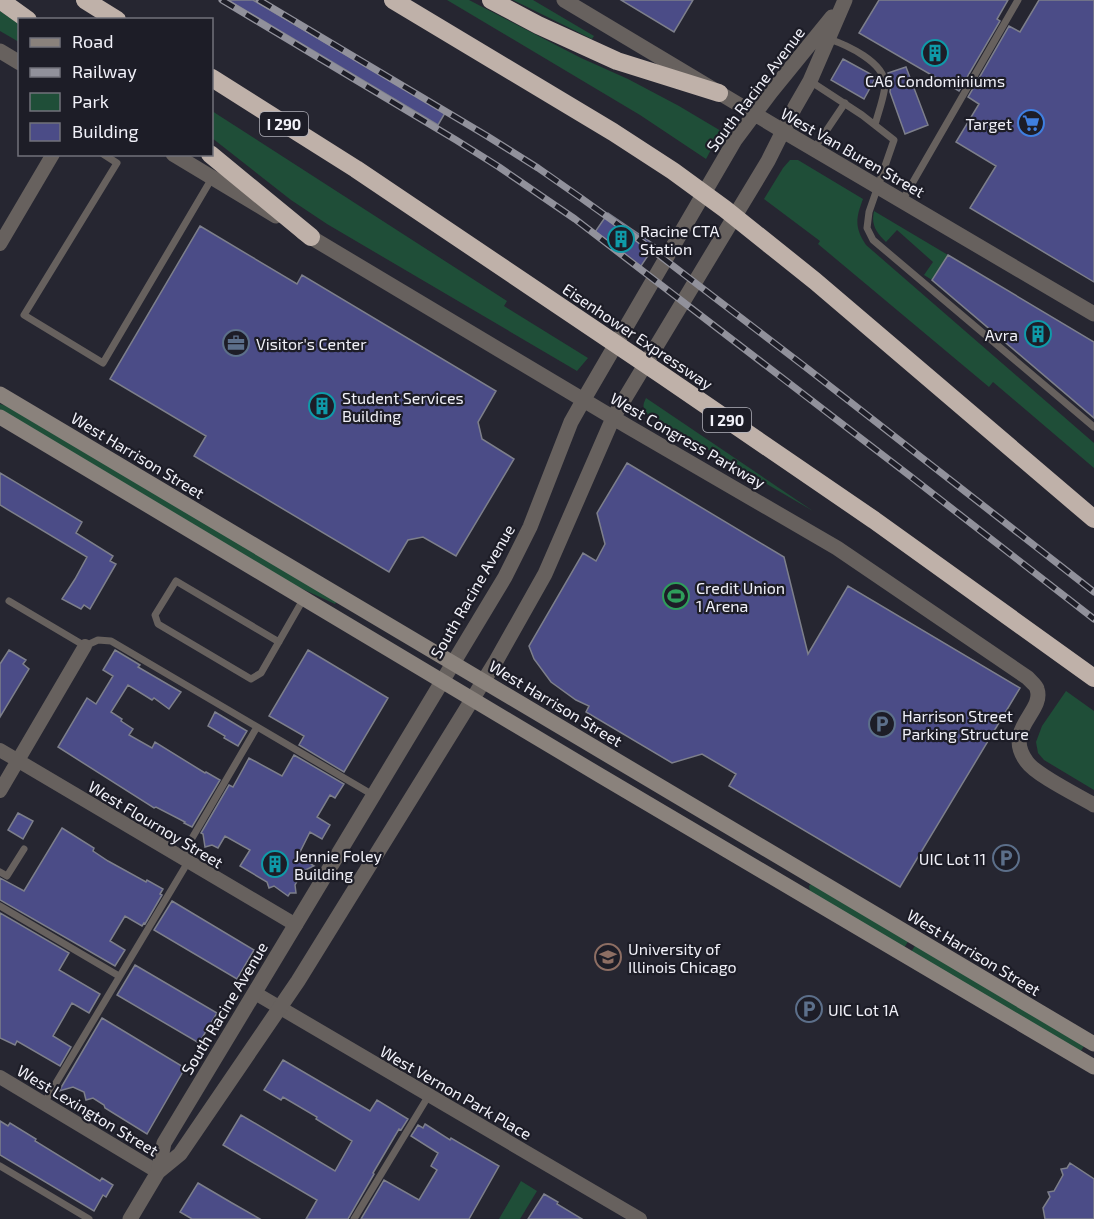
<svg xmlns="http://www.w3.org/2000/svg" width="1094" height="1219" font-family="'Exo 2',sans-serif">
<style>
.green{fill:#1f4e38}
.building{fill:#4b4c87;stroke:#7d7f8b;stroke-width:1.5}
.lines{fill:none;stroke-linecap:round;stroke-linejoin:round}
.service{stroke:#67615e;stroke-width:7}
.minor{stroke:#67615e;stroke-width:14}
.tertiary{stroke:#67615e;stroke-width:15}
.secondary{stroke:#8a827c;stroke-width:15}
.motorway{stroke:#bfb1a9;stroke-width:18}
.rail-casing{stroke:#91919b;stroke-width:7}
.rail{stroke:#1d1d27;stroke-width:4.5;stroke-dasharray:14;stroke-linecap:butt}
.labels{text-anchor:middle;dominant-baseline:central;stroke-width:4.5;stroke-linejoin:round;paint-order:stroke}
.shield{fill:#1d1d27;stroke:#b1b1ba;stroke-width:1.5}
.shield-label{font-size:15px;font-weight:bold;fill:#f1f1f9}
.poi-label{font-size:16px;fill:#f1f1f9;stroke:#1d1d27;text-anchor:start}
.street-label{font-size:16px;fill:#f1f1f9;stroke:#1d1d27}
</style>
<rect width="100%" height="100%" fill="#262631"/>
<!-- green -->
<path class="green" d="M447 0H469L581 58 628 79 679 106 721 131 706 159 640 115Z
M513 0H533L594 36 592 39Z
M0 11 19 24V42L0 31Z
M212 111 507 301 504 306 588 358 577 371 327 224 291 200 212 138Z
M790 160H798L863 199C856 218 854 227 866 245L1094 443V468L993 382 989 387 818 244 820 241 764 199 783 168Z
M874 211 948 255 932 280 924 275 933 262 897 230 886 242C876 232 871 225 874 211Z
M646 398 813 511 647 414C642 408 643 404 646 398Z
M0 404 17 409 338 600 335 604 283 580 0 410Z
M1066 691 1094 711V790L1044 760 1038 753 1036 742 1042 726Z
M811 884 909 940 904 948 810 892 809 886Z
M916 944 1084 1046 1081 1051 911 952Z
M521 1181 537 1191 520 1219H499Z"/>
<!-- building -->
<path class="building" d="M228 0H253L445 113 438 125Z
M621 0H693L674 32Z
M879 0H1008L997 19 1000 21 959 91 859 33Z
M1039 0H1094V282L970 208 996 166 956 142 979 104 968 97 1009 26 1020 32Z
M843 59 876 77 864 99 831 80Z
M906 67 928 125 905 134 890 92 891 83 888 73Z
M608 213 655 245 639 269 593 235Z
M200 226 297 284 302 275 496 391 478 422 482 439 514 459 456 556 423 537 408 540 389 572 194 456 206 436 110 379Z
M948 255 1094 342V418L932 280Z
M627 463 784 557 808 654 848 586 1020 688 900 887 729 786 736 774 702 754 672 763 586 712 589 706 576 700 551 682 534 659 529 646 583 553 596 561 605 544 597 513Z
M0 473 82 522 76 533 113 556 110 561 116 564 90 609 84 605 81 609 62 599 75 579 87 557 0 505Z
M9 650 26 660 23 664 29 669 0 717V664Z
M115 650 140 665 138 667 181 692 169 709 154 698 152 700 128 685 111 712 122 719 121 721 133 729 129 735 152 748 155 742 205 773 206 772 220 780 192 827 184 823 185 822 156 807 154 808 58 747 87 698 96 704 113 676 103 670Z
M308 650 388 698 344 772 299 745 304 736 269 716Z
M215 712 247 731 238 746 224 738 225 736 208 726Z
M294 755 344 784 335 798 330 795 317 817 330 825 322 839 310 832 298 856 314 866 303 871 295 885 296 893H290L288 896 274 886 269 888 267 882 240 866 250 850 225 836 218 848 212 845 205 847 203 834 201 833 229 785 233 787 249 758 282 776Z
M18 813 33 821 23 839 8 830Z
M62 828 94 848 93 851 108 861 146 882 147 880 163 889 160 894 162 895 145 924 144 923 142 926 125 916 110 941 125 950 115 966 0 900V878L24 891Z
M172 901 254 950 237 979 154 930Z
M0 913 69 953 59 970 100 994 89 1013 72 1003 53 1036 71 1047 60 1066 17 1041 15 1045 0 1038Z
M135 965 217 1013 199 1043 117 995Z
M102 1018 185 1068 147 1134 105 1108 104 1105 93 1098 86 1100 84 1092 73 1087 59 1091Z
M283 1060 370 1111 377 1100 408 1119 401 1130 399 1129 373 1173 374 1174 348 1219H306L317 1200 223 1145 241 1115 335 1171 352 1141 316 1119 317 1117 283 1097 281 1100 264 1090Z
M0 1121 8 1126 10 1123 36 1139 35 1141 100 1181 102 1178 113 1185 106 1197 103 1195 94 1211 0 1155Z
M425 1124 450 1140 451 1138 499 1166 469 1219H361L384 1180 419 1200 437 1170 431 1166 438 1153 411 1136 418 1125 423 1128Z
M1070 1163 1094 1179V1219H1045L1043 1208 1050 1197 1048 1192 1054 1191 1063 1175 1061 1169 1067 1168Z
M198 1183 232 1203 260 1219H192L180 1212Z
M544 1194 558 1202 557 1204 582 1219H528Z"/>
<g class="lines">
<!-- service -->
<path class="service" d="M829 39C847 45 884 62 885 84 885 95 878 113 875 125
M810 81 862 115 894 140 869 212 867 228 873 240 1094 427
M814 149 845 103
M103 154 117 163 24 315 103 363 212 178
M902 201 1018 0
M9 601 85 646 98 640 111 641 373 795
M279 642 176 581 155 615 158 624 251 679 261 673 304 598
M181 857 257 727
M0 872 7 876 24 849
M0 906 119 976
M44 1103 188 862
M0 1166 89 1219
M354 1219 429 1095"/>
<!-- minor -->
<path class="minor" d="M0 244 53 154
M0 750 296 925
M0 791 85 646
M255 993 640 1219
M0 1077 158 1172"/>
<!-- tertiary -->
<path class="tertiary" d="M564 0 783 131 1094 314
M0 51 20 63
M173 154 276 216
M302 232 627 426 837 548 1028 678C1030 681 1036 685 1037 689 1045 712 1002 729 1027 762 1036 775 1079 796 1094 805
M158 1172 164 1143 505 577 530 527 571 422 584 399 735 140 771 92 832 17
M130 1219 158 1172 180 1154 298 981 496 661 545 574 613 418 768 161 795 107 810 81 845 0"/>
<!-- secondary -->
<path class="secondary" d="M0 394 1094 1044
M0 417 601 776 1094 1067"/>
<!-- motorway -->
<path class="motorway" d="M0 0 28 20
M85 0 117 20
M393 0 613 132 673 171 725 209 815 281 1094 519
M491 0 538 25 617 61 719 93
M212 78 356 169 662 375 874 520 1094 678
M210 154 311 237"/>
<defs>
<path id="rail" d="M222 0 456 140 499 167 575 219 910 476 1094 619
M259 0 487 136 538 168 581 198 634 236 808 369 1094 592"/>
</defs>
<!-- rail casing -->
<use href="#rail" class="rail-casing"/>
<!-- rail -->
<use href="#rail" class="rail"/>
</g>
<!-- icons -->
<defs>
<symbol id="building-ring" viewBox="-11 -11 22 22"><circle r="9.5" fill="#1d1d27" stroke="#0f9aa8" stroke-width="1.5"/><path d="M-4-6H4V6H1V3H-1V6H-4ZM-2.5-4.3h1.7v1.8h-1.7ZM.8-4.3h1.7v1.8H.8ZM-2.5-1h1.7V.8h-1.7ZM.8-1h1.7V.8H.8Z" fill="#0f9aa8"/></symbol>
<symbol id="supermarket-ring" viewBox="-11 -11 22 22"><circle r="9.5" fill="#1d1d27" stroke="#3f7fe0" stroke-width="1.5"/><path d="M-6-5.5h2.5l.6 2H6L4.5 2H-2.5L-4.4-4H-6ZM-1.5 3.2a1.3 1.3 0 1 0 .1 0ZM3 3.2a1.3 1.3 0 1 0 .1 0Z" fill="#3f7fe0"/></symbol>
<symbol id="office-ring" viewBox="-11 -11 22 22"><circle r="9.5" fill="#1d1d27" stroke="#5c6f8a" stroke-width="1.5"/><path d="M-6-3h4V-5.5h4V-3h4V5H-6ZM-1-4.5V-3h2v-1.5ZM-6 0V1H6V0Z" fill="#5c6f8a"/></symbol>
<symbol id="stadium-ring" viewBox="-11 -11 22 22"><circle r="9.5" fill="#1d1d27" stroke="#2e9e5b" stroke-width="1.5"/><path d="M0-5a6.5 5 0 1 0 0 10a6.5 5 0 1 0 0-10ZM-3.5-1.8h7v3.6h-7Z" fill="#2e9e5b"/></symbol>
<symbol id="parking-ring" viewBox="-11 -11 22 22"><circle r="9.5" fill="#1d1d27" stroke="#5c6f8a" stroke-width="1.5"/><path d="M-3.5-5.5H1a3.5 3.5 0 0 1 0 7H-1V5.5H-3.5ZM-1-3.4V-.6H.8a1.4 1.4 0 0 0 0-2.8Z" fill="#5c6f8a"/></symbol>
<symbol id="university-ring" viewBox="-11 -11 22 22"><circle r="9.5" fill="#1d1d27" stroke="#8d6e63" stroke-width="1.5"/><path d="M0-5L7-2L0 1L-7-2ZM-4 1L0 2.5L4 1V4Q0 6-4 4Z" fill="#8d6e63"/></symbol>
</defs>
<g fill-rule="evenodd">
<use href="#building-ring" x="920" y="38" width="30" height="30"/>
<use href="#supermarket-ring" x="1016" y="108" width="30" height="30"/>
<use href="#building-ring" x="606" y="224" width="30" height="30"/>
<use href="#building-ring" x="1023" y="319" width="30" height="30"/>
<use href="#office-ring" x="221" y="328" width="30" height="30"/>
<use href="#building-ring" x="307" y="391" width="30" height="30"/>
<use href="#stadium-ring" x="661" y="581" width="30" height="30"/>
<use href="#parking-ring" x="867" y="709" width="30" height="30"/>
<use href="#parking-ring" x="991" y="843" width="30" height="30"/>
<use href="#building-ring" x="260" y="849" width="30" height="30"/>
<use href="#university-ring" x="593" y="942" width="30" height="30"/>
<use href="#parking-ring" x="794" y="994" width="30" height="30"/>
</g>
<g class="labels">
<!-- shield labels -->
<g class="shield">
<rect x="260" y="112" width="48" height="24" rx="4.5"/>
<rect x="703" y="408" width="48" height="24" rx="4.5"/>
</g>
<g class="shield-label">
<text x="284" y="124">I 290</text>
<text x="727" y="420">I 290</text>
</g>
<!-- poi labels -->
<g class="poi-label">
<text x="935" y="80" text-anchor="middle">CA6 Condominiums</text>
<text x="1012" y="123" text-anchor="end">Target</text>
<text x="640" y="230">Racine CTA<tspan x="640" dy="18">Station</tspan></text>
<text x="1018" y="334" text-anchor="end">Avra</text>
<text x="256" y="343">Visitor's Center</text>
<text x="342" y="397">Student Services<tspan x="342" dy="18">Building</tspan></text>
<text x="696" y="587">Credit Union<tspan x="696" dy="18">1 Arena</tspan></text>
<text x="902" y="715">Harrison Street<tspan x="902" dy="18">Parking Structure</tspan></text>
<text x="294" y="855">Jennie Foley<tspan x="294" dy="18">Building</tspan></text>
<text x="986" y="858" text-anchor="end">UIC Lot 11</text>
<text x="628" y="948">University of<tspan x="628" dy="18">Illinois Chicago</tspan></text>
<text x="828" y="1009">UIC Lot 1A</text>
</g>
<!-- street labels -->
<g class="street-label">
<text transform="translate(755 89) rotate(-53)">South Racine Avenue</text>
<text transform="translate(853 152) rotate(30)">West Van Buren Street</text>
<text transform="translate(638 336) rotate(34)">Eisenhower Expressway</text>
<text transform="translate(688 440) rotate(30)">West Congress Parkway</text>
<text transform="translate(138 455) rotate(31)">West Harrison Street</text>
<text transform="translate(472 591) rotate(-60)">South Racine Avenue</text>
<text transform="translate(556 703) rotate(31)">West Harrison Street</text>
<text transform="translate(156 824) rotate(31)">West Flournoy Street</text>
<text transform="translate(974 952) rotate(31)">West Harrison Street</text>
<text transform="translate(224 1008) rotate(-59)">South Racine Avenue</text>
<text transform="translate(456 1092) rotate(30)">West Vernon Park Place</text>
<text transform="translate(88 1110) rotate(31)">West Lexington Street</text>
</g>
</g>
<!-- legend -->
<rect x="18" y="18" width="195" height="138" fill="#1d1d27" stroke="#72727b" stroke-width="1.5"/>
<rect x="30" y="38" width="30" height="9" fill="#8a827c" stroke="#72727b" stroke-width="1.5"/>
<text x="72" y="48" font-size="18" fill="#f1f1f9">Road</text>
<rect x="30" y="68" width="30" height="9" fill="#91919b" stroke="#72727b" stroke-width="1.5"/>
<text x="72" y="78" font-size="18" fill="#f1f1f9">Railway</text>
<rect x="30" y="93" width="30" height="18" fill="#1f4e38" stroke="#72727b" stroke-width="1.5"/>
<text x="72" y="108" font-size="18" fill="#f1f1f9">Park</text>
<rect x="30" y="123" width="30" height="18" fill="#4b4c87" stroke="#72727b" stroke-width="1.5"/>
<text x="72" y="138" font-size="18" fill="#f1f1f9">Building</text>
</svg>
